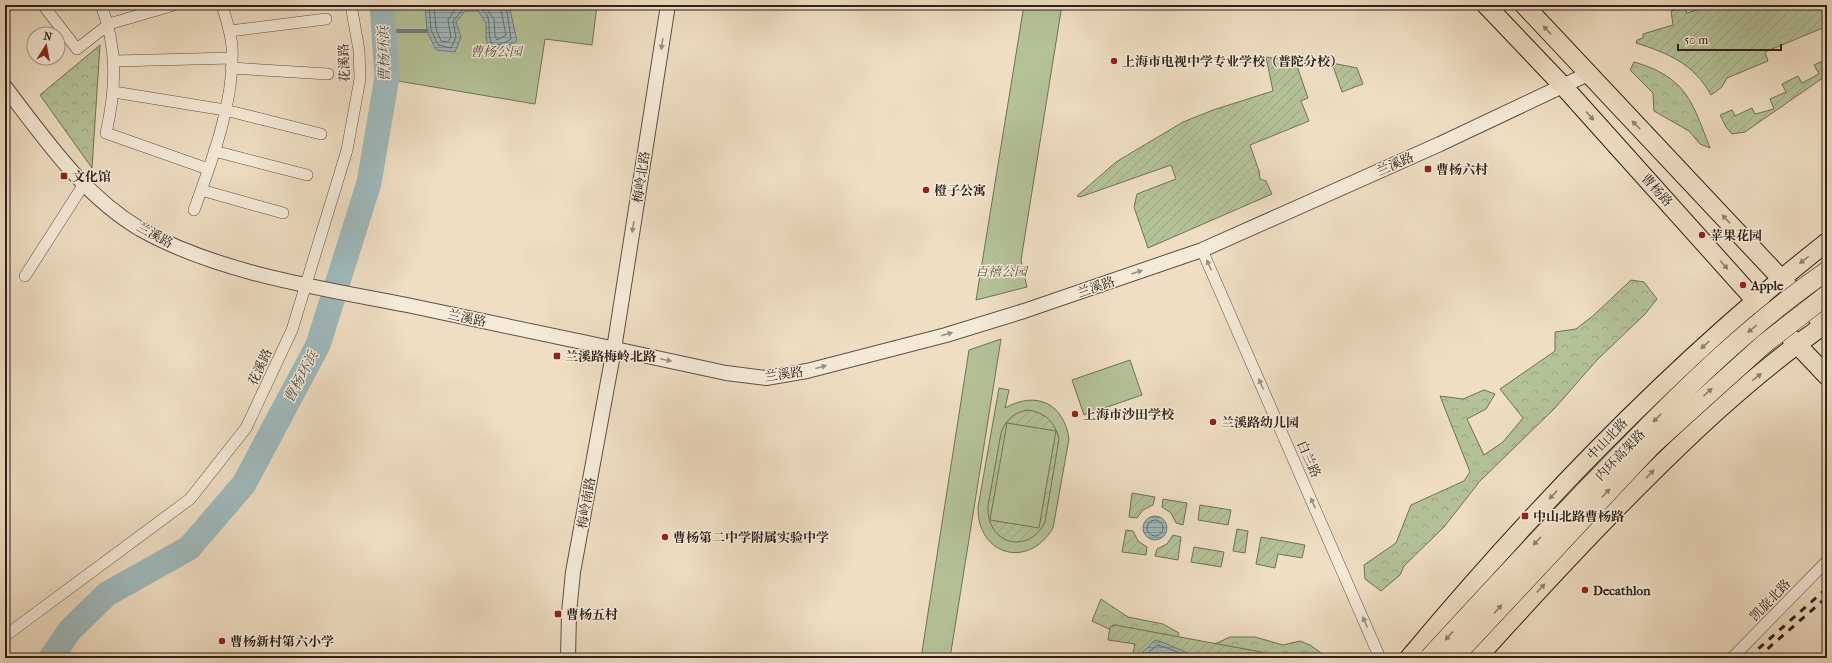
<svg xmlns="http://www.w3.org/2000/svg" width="1832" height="663" font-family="'IM FELL French Canon','Noto Serif SC',serif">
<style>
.green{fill:#b4c298;stroke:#707159}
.forest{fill:url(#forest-crowns);stroke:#707159}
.garden{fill:url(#garden-furrows);stroke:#707159;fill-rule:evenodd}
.water{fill:url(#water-rules);stroke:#717c7c}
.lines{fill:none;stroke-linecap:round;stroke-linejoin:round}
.shore{stroke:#666d6c;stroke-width:1}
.stream{stroke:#717c7c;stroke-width:4}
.river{stroke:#9ebabd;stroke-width:25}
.minor-casing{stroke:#5e5044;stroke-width:12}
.tertiary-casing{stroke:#5e5044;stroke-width:16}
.primary-casing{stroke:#2d201a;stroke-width:20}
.minor{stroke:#f5ead8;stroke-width:11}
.tertiary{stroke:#f5ead8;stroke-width:14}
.primary{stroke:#efdec3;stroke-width:18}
.rail{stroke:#2d201a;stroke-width:3;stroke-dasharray:7 7;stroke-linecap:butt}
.trunk-bridge-casing{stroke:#2d201a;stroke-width:20;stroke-linecap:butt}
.trunk-bridge{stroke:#efdec3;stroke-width:19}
.oneway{fill:#8e7f6e}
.oneway2{fill:#9b8f82}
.poi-dot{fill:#8f2418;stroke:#f5ead8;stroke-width:1.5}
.labels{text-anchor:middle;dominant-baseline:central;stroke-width:3;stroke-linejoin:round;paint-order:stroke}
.park-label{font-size:13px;font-style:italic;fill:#565140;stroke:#f5ead8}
.poi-label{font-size:13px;font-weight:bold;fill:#2d201a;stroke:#f5ead8;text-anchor:start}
.street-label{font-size:13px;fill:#2d201a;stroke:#f5ead8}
.water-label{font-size:14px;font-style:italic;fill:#4f4e4b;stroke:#f5ead8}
</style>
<defs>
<pattern id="forest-crowns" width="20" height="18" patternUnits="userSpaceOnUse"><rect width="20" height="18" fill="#b4c298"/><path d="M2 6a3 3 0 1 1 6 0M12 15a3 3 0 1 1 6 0" fill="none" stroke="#9ba682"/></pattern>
<pattern id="garden-furrows" width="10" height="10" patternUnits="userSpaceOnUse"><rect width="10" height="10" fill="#b4c298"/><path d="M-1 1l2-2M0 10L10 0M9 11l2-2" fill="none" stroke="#9ba682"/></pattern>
<pattern id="water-rules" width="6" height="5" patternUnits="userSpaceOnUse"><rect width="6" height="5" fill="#9ebabd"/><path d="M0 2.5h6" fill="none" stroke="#819799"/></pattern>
</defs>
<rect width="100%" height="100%" fill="#efdec3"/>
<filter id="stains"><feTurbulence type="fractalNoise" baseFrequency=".005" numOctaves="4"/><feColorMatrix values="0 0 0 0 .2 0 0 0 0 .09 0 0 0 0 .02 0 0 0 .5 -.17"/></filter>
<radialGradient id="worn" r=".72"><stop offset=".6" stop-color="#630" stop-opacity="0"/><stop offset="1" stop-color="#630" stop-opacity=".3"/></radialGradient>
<!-- green -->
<path class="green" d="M389 5H597L592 45 545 39 535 104 398 81Z
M1024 5H1062L1021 260 1027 287 976 300Z
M1001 339 950 658H921L969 350Z
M1130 360 1142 395 1084 415 1072 380Z
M999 388 1009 390 1005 408C1037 390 1064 404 1069 439L1053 528C1028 570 977 555 978 507Z"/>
<!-- forest -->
<path class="forest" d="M100 45 92 168 40 95Z
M1634 62C1686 77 1692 101 1710 148L1700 144 1689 131 1654 111 1653 93 1630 70Z
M1631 280 1644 282 1657 299 1645 314 1597 360 1555 408 1480 481 1444 527 1404 566 1400 575 1381 591 1365 579 1364 565 1396 543 1411 505 1464 481 1470 472 1440 396 1463 399 1484 390 1495 394 1486 409 1467 419 1484 455 1503 442 1523 418 1500 389 1555 351V332L1576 329 1594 315Z
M1101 599 1128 617 1163 624 1179 633 1175 644 1138 648 1126 637 1092 621Z
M1230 637H1255L1283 645 1300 641 1310 645 1328 658 1272 657 1231 658 1193 650 1217 643Z"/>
<!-- garden -->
<path class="garden" d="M1705 5H1827V31L1825 27 1765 52 1768 61 1727 78 1722 87 1711 95C1694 64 1668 53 1636 43L1637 40 1643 38V34L1673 25 1671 11 1685 8 1687 13 1706 7Z
M1266 57 1306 63 1297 66 1308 98 1301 101 1309 121 1250 145 1259 171 1260 179 1266 181 1272 194 1148 248 1134 207 1137 194 1176 179 1171 165 1080 197 1077 196 1116 162 1183 122 1213 110 1273 91Z
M1827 59V75L1745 132 1732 134 1726 127 1720 115 1732 110 1735 116 1752 108 1755 114 1774 109 1770 99 1786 92 1782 84 1798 76 1802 83 1819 74 1814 65Z
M1332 63 1357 68 1363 84 1342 92Z
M1028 410C1046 413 1055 422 1059 439L1045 522C1028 556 986 544 988 506L1001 433C1006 419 1013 413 1028 410ZM1007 423 1056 431 1039 528 990 520Z
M1132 493 1155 497 1153 505 1143 510 1137 518 1129 517Z
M1163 499 1187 503 1183 525 1176 523 1171 513 1162 507Z
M1200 505 1231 510 1228 525 1198 520Z
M1237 529 1248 531 1245 553 1233 551Z
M1126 530 1133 531 1138 541 1147 547 1146 555 1122 552Z
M1173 535 1181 537 1178 560 1155 556 1157 549 1167 544Z
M1261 537 1305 545 1302 558 1278 554 1275 568 1256 564Z
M1194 547 1224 552 1221 567 1191 562Z
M1115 625 1261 652V658H1132L1135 644 1108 640 1110 627Z"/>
<!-- water -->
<path class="water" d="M425 5H509L517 41 503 48 489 50 486 37V23L478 11H465L456 22 461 37 455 52 436 50 427 31Z
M1143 528a12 12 0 1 1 24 0a12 12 0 1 1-24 0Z
M1155 640C1175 645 1197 663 1218 654L1227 658H1143V652Z"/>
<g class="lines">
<!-- shore -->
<path class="shore" d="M429 5 431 30 438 45 451 48 456 37 453 21 465 7C499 7 484 25 492 45L502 44 511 39 506 5
M434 5 436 29 441 41 448 42 451 37 448 20 458 5
M484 5 494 19 495 36 497 40 506 35 500 5
M1147 528a8 8 0 1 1 16 0a8 8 0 1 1-16 0Z
M1147 658 1148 653 1157 645C1171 648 1181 655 1195 658"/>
<!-- stream -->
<path class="stream" d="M384 31H427"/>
<!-- river -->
<path class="river" d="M51 658 70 630 107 594 189 548 244 484 318 345 369 183 387 77 382 5"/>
<defs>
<path id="minor" d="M43 5 77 49 109 24 174 5
M101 5C118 48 116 89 106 133L208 169
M230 31 326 19
M115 61 232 58
M231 68 328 74
M114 92 225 110 321 134
M214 151 307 175
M201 190 283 213
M194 210C212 161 235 100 232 47 231 32 226 19 222 5
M1202 250 1380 658
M25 276 84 184
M5 636 190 499 246 428 292 330 347 150 360 79 359 50 351 5
M1732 658 1827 561"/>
<path id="tertiary" d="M5 87C45 139 83 195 140 229 218 273 320 288 407 305 513 327 620 350 726 373L766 378 807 371 946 335 1024 311 1202 250 1440 144 1588 74
M568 658 569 613 573 572 614 349 668 5"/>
<path id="primary" d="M1486 5 1564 87 1755 300 1827 376
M1524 5 1820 320
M1409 658C1535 507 1672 364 1827 242
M1477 658C1523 607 1570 556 1618 507 1683 441 1750 376 1827 323"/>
</defs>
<!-- minor casing -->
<use href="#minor" class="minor-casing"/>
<!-- tertiary casing -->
<use href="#tertiary" class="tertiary-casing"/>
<!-- primary casing -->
<use href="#primary" class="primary-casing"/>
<!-- minor -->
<use href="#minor" class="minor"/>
<!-- tertiary -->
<use href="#tertiary" class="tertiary"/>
<!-- primary -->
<use href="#primary" class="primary"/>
<!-- rail -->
<path class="rail" d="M1748 658 1827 588
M1757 658 1827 597"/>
<defs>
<path id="trunk-bridge" d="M1429 658C1494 587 1559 517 1626 449 1688 385 1753 322 1827 271
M1453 658 1651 446 1764 344 1827 295"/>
</defs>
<!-- trunk-bridge casing -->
<use href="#trunk-bridge" class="trunk-bridge-casing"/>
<!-- trunk-bridge -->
<use href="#trunk-bridge" class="trunk-bridge"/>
</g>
<!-- one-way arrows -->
<defs><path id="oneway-solid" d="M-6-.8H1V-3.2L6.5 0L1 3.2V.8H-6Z"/></defs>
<g class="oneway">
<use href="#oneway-solid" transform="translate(1547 30) rotate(-133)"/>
<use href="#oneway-solid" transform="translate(1590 116) rotate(48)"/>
<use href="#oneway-solid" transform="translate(1636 125) rotate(-134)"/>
<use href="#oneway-solid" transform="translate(1726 219) rotate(-134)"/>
<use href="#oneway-solid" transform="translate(1804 260) rotate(142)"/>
<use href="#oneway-solid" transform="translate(1724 265) rotate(48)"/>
<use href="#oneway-solid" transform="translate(1752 329) rotate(141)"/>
<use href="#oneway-solid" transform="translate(1705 345) rotate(138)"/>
<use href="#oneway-solid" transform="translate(1757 377) rotate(-38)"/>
<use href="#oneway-solid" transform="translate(1708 392) rotate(-42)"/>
<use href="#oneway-solid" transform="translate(1657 418) rotate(135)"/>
<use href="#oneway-solid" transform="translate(1650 474) rotate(-46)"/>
<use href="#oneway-solid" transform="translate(1606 493) rotate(-46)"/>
<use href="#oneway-solid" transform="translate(1553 495) rotate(133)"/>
<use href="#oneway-solid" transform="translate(1537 541) rotate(134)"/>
<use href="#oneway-solid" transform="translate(1541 588) rotate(-47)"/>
<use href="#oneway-solid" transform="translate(1498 609) rotate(-48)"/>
<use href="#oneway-solid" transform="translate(1449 636) rotate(132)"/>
</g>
<g class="oneway2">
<use href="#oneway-solid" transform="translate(662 44) rotate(99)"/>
<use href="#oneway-solid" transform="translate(633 227) rotate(99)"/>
<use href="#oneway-solid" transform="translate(1209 265) rotate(-114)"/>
<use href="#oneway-solid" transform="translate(1137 272) rotate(-19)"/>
<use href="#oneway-solid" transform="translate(947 334) rotate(-16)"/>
<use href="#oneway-solid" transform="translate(666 360) rotate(12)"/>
<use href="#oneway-solid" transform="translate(821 367) rotate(-15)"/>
<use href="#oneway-solid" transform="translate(1261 384) rotate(-114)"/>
<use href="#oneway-solid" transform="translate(1313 503) rotate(-114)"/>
<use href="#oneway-solid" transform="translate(1365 622) rotate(-114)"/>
</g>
<!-- markers -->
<g class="poi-dot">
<circle cx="1114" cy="61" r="4"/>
<rect x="1424" y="165" width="8" height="8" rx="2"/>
<rect x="60" y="172" width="8" height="8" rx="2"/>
<circle cx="926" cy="190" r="4"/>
<circle cx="1702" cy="235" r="4"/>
<circle cx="1743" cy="285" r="4"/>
<rect x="553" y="352" width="8" height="8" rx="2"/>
<circle cx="1075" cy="414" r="4"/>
<circle cx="1213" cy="422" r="4"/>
<rect x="1521" y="512" width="8" height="8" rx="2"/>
<circle cx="665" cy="537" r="4"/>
<circle cx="1585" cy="590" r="4"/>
<rect x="554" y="610" width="8" height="8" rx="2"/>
<circle cx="222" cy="641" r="4"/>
</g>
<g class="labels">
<!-- park labels -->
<g class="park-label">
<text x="496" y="51">曹杨公园</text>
<text x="1001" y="271">百禧公园</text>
</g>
<!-- poi labels -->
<g class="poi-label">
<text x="1122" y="61">上海市电视中学专业学校（普陀分校）</text>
<text x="1436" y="169">曹杨六村</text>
<text x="72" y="176">文化馆</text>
<text x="934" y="190">橙子公寓</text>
<text x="1710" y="235">苹果花园</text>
<text x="1751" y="285">Apple</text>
<text x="565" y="356">兰溪路梅岭北路</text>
<text x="1083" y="414">上海市沙田学校</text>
<text x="1221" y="422">兰溪路幼儿园</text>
<text x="1533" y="516">中山北路曹杨路</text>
<text x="673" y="537">曹杨第二中学附属实验中学</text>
<text x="1593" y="590">Decathlon</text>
<text x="566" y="614">曹杨五村</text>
<text x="230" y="641">曹杨新村第六小学</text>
</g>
<!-- street labels -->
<g class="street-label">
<text transform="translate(344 63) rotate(-92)">花溪路</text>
<text transform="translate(1395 164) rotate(-24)">兰溪路</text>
<text transform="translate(641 177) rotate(-81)">梅岭北路</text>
<text transform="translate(1657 190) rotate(48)">曹杨路</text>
<text transform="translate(155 235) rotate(29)">兰溪路</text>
<text transform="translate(1096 287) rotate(-19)">兰溪路</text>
<text transform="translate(467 318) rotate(12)">兰溪路</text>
<text transform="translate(260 367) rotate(-65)">花溪路</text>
<text transform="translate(784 374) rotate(-8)">兰溪路</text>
<text transform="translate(1607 439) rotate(-46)">中山北路</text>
<text transform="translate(1620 455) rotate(-46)">内环高架路</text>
<text transform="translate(1309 459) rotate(66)">白兰路</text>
<text transform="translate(586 503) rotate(-80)">梅岭南路</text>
<text transform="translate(1770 600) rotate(-46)">凯旋北路</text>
</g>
<!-- water labels -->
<g class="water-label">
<text transform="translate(384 54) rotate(-91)">曹杨环浜</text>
<text transform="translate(301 377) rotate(-62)">曹杨环浜</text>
</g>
</g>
<!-- margin -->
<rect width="1832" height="663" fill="none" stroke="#efdec3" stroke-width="20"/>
<rect x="6" y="6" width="1820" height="651" fill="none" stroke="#2d201a" stroke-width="2"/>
<rect x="10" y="10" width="1812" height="643" fill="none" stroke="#2d201a"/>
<!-- north arrow -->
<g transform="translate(46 46) rotate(11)"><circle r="19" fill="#f5ead8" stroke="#a5998c"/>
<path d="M0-3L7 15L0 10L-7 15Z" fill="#8f2418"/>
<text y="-6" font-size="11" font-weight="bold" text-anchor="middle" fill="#2d201a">N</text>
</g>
<!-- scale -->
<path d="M1678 44v6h103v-6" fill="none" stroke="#2d201a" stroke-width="2"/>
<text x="1684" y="44" font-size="12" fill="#2d201a" stroke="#f5ead8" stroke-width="3" paint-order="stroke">50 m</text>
<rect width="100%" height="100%" filter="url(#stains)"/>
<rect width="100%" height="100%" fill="url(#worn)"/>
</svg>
